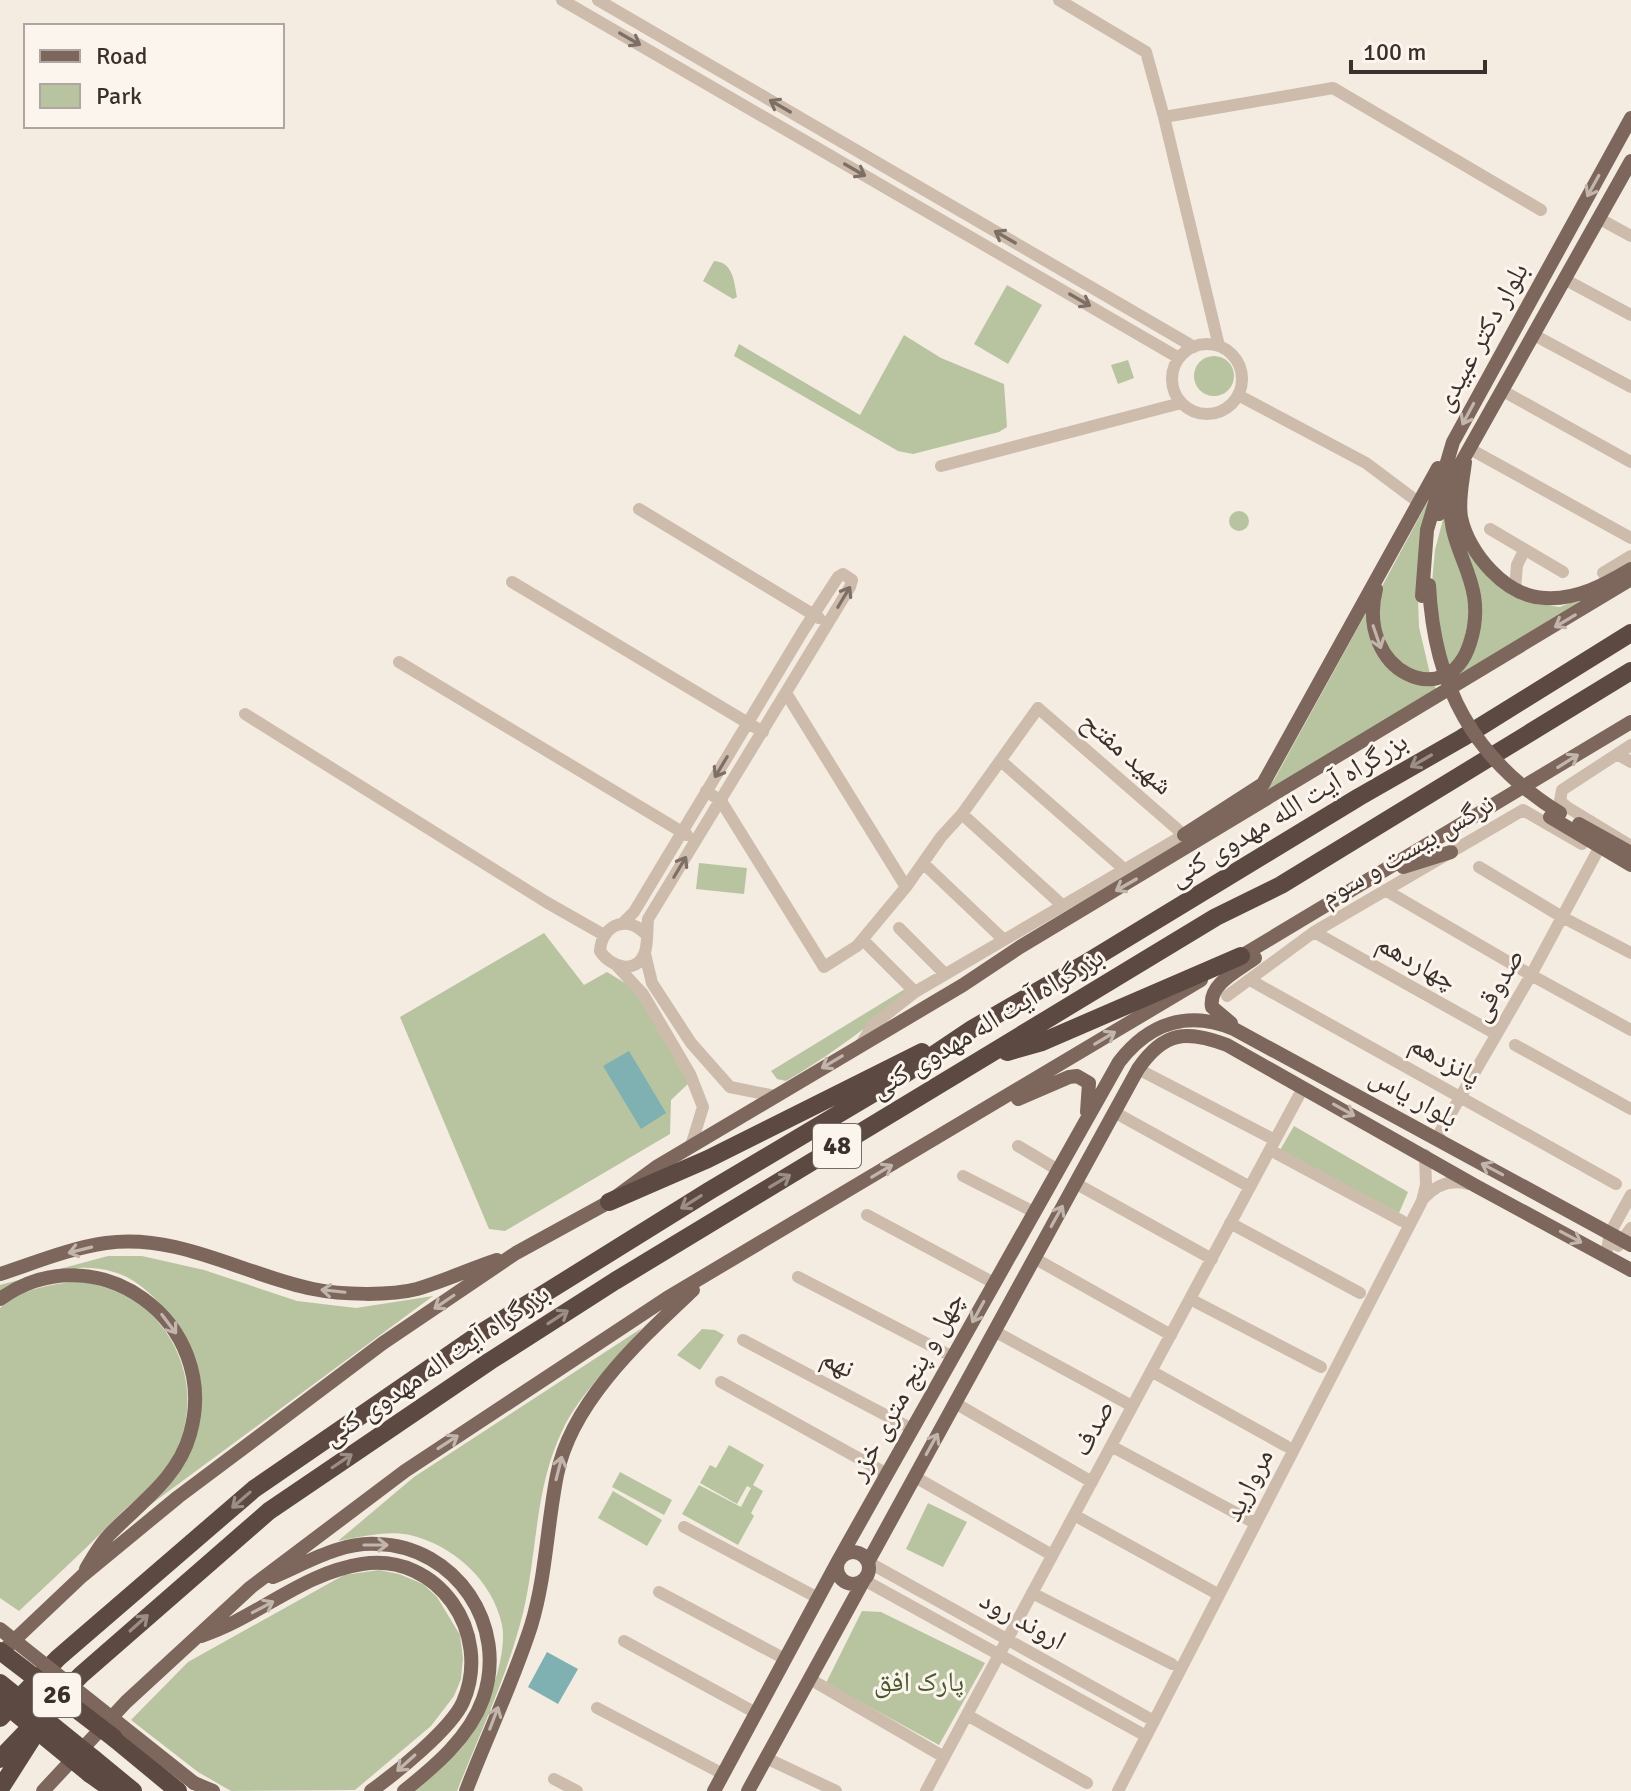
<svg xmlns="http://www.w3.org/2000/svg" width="1631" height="1791" font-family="Signika,'Noto Naskh Arabic',sans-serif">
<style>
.green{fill:#b8c4a0}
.water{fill:#7fb0b2}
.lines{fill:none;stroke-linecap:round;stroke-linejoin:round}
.minor{stroke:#cdbbac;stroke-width:12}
.major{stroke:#7d675c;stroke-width:14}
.highway{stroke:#5c4a42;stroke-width:18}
.major-bridge{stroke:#7d675c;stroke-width:14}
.highway-bridge{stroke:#5c4a42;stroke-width:18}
.oneway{stroke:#7d6f65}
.oneway2{stroke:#c2b5ac}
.oneway3{stroke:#9c8e87}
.labels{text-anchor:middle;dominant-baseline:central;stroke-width:6;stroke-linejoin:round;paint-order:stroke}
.shield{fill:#fbf5ee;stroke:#756b66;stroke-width:2}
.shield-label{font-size:26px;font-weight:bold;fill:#3b302b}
.street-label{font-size:28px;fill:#3b302b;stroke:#fbf5ee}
.park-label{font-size:28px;fill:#4a5a2e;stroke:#fbf5ee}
</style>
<rect width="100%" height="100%" fill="#f4ebe1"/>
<!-- green -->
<path class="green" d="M714 261C733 262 734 281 737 297L733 299 703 281Z
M1007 285 1042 305 1008 364 974 344Z
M904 335 941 358 1004 384 1007 427 999 432 913 454 898 451 734 356 739 344 860 415Z
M1194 376a20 20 0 1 1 40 0a20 20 0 1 1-40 0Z
M1128 360 1134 378 1118 384 1111 365Z
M1435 488 1417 572 1419 627 1430 674H1422L1396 660 1379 634 1380 590Z
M1448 500 1471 608 1461 654 1446 667 1432 582 1435 550Z
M1229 521a10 10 0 1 1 20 0a10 10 0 1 1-20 0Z
M1455 530 1467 547 1546 605 1560 607 1607 587 1452 681 1450 677 1477 641Z
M1367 611C1368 659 1388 678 1434 684L1437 691 1255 800 1274 780Z
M699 863 747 868 744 894 696 889Z
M544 933 584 985 607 972 633 988 689 1083 671 1100 670 1134 505 1231 489 1229 400 1017Z
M905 989 910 994C869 1025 830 1056 786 1081L777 1079 771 1071Z
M1294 1126 1408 1192 1399 1213 1280 1150Z
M108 1256H142L204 1270 297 1301 356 1308 433 1296 150 1505C171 1482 191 1461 198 1429 203 1406 196 1386 189 1364 185 1352 183 1335 176 1324 167 1310 152 1294 138 1284 101 1256 36 1268 0 1293V1285Z
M78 1281C119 1288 150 1304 171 1340 198 1387 191 1441 156 1482 146 1494 131 1502 120 1514 87 1548 53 1579 19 1611L0 1598V1308C22 1288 50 1285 78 1281Z
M642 1328C616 1360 581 1392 563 1429 534 1489 538 1550 523 1613 508 1674 480 1733 457 1791H415C434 1774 457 1757 471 1735 487 1710 508 1654 502 1625 493 1581 453 1545 410 1535 388 1530 360 1537 338 1541L414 1477Z
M702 1329 715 1330 724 1335 700 1370 677 1355Z
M729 1445 764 1465 753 1485 763 1491 751 1513 754 1516 738 1545 682 1514 699 1485 741 1507 751 1488 747 1486 737 1504 700 1483 710 1465 716 1468Z
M620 1472 672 1500 664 1515 612 1487Z
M613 1491 662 1520 647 1546 598 1518Z
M928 1503 967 1522 943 1567 906 1549Z
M379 1570 399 1574 423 1584 437 1597 460 1635 463 1658 461 1679 454 1696 431 1726 355 1790 231 1791 198 1772 131 1720 188 1662 344 1575Z
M862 1611 881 1612 985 1663 939 1745 826 1683Z"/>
<!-- water -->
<path class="water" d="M629 1051 666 1113 641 1129 603 1066Z
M547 1652 578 1669 558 1704 528 1687Z"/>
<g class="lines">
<!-- minor -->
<path class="minor" d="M562 0 1179 358
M598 0 1194 347
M1059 0 1146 52 1164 117 1219 346
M1164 117 1333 88 1541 210
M1600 219 1631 236
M1566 280 1631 315
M1534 335 1631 387
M1172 379a35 35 0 1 1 70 0a35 35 0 1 1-70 0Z
M1503 391 1631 462
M1238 395 1366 463 1418 502
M1470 449 1631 538
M941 466 1181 403
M639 509 819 618
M1490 529 1563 572
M1603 573 1631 556
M512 582 763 732
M1515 588 1517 565 1524 551
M399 662 687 835
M786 693 906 887
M245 714 546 902 604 935
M1631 745 1562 790 1560 801 1567 807 1631 846
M1617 754 1631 762
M1001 761 1124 869
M706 791 721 801 824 967 857 946 906 887 941 837 962 814 1038 708 1184 835 915 992 873 1025 860 1046
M962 814 1062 905
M923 863 1004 940
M1479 867 1562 917 1631 953
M1385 890 1531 975 1631 1030
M623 923 634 912 803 631 838 577 843 574 852 580 850 587 648 919C647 930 648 942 645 952 637 976 610 967 600 951 602 923 630 914 647 936
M899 928 945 974
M1314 932 1496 1034
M867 944 915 992
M645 954 652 983 691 1043 730 1087 775 1096
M617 966 643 994 690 1074 703 1107 691 1146
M1250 980 1616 1184
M1227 996 1314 932 1523 810 1582 844
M1515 1045 1631 1109
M1138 1069 1275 1140
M1114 1112 1250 1187
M1436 1139 1531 975 1597 852
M1018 1146 1058 1170
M1270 1150 1402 1221
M963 1176 1034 1212
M1075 1183 1212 1259
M1424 1198C1436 1185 1450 1179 1468 1184
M867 1215 994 1283
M1230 1223 1360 1293
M1618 1246 1631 1228
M1606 1256 1610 1233 1631 1195
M1034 1258 1171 1335
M798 1277 953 1357
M1190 1299 1321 1367
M994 1331 1132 1406
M743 1340 912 1429
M1151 1371 1286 1446
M721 1382 887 1474
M955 1403 1092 1482
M1111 1446 1251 1521
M915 1477 1052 1555
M1074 1515 1214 1592
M684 1527 818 1598
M868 1562 1154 1721
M864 1580 1146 1736
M659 1592 785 1659
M1032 1593 1172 1664
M624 1641 756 1713
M810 1679 944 1757
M597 1708 723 1774
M967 1715 1087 1783
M766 1758 836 1791
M554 1779 577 1791
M926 1791 1303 1088
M1118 1791 1422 1201 1426 1185 1425 1155"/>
<!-- major -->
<path class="major" d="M1465 462C1463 480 1458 499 1461 517 1468 553 1506 597 1545 598 1577 600 1604 585 1631 569
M1439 514 1455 474 1631 161
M1376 589C1355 672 1448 714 1470 643 1491 578 1442 551 1452 494
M1422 596 1427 530 1453 442 1631 118
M1550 817 1631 865
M1579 824 1631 853
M1184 835 1263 784 1438 468
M1403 867 1451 852
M1233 961 1631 722
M1231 1023 1212 1007C1208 984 1239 970 1255 958
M1018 1099 1069 1077 1077 1076 1089 1083 1087 1112
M0 1274C34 1263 70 1248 106 1243 179 1233 244 1275 313 1289 341 1295 390 1296 417 1289 444 1281 470 1269 497 1260
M0 1299C96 1230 222 1322 190 1434 178 1478 140 1503 110 1534 100 1544 93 1557 86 1569
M837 1568a16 16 0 1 1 32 0a16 16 0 1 1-32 0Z
M868 1562 1138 1069C1164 1031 1186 1030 1227 1045L1476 1186 1631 1270
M273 1577C307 1563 339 1542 377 1544 456 1546 509 1626 483 1699 469 1738 435 1766 404 1791
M201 1636C257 1618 302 1573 362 1564 438 1552 493 1633 463 1702 451 1729 396 1773 371 1791
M7 1647 82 1576 178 1497 383 1343 516 1253 609 1202 658 1166 963 985 1020 947 1631 579
M194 1783 213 1791
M43 1791 126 1702 251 1587 405 1471 667 1298 1201 980
M466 1791C487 1736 513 1682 531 1626 546 1577 547 1525 557 1475 571 1402 641 1339 693 1290
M714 1791 838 1561 1119 1062C1149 1023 1188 1010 1234 1029L1631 1245
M748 1791 864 1580"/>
<!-- highway -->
<path class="highway" d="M1007 1052 1042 1042 1241 956
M609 1202 708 1159 922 1052
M0 1718 58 1658 254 1489 481 1333 709 1191 899 1078 972 1029 1086 963 1359 797 1462 738 1631 633
M114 1738 178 1791
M0 1759 81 1675 269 1511 490 1361 615 1281 1216 917 1281 885 1631 671
M94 1759 133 1791
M90 1774 114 1791
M0 1789 37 1731"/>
<!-- major-bridge -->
<path class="major-bridge" d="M1429 585C1434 686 1473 759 1560 813
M0 1629 194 1783"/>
<!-- highway-bridge -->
<path class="highway-bridge" d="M0 1651 114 1738
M0 1683 94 1759
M0 1700 90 1774"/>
</g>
<!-- one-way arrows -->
<defs><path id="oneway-shaft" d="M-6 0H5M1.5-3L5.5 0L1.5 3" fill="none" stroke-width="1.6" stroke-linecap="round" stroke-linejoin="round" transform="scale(2)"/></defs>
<g class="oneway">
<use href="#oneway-shaft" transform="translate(630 39) rotate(30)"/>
<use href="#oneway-shaft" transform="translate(780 106) rotate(-150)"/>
<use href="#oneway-shaft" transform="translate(855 170) rotate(30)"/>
<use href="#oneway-shaft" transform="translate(1005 237) rotate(-150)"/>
<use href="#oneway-shaft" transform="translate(1080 300) rotate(30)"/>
<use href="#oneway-shaft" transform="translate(844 597) rotate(-59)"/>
<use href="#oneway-shaft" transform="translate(721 767) rotate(121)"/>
<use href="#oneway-shaft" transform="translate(680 867) rotate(-59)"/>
</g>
<g class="oneway2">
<use href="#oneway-shaft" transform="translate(1593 186) rotate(119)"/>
<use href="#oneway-shaft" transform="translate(1468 414) rotate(118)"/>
<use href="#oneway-shaft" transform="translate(1565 621) rotate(149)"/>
<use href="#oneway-shaft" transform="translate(1377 637) rotate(71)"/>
<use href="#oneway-shaft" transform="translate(1568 761) rotate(-32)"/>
<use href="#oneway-shaft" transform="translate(1126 885) rotate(150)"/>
<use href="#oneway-shaft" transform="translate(1105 1038) rotate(-31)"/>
<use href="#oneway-shaft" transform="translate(832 1062) rotate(149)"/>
<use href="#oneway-shaft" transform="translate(1344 1110) rotate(29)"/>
<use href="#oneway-shaft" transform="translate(1492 1169) rotate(-152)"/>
<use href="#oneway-shaft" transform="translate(882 1171) rotate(-31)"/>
<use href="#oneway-shaft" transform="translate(1057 1216) rotate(-61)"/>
<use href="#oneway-shaft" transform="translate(1571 1237) rotate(28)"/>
<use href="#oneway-shaft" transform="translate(80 1250) rotate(166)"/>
<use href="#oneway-shaft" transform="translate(333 1291) rotate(-174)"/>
<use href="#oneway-shaft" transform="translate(444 1302) rotate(146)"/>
<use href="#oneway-shaft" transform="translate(978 1312) rotate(119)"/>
<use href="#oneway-shaft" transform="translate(169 1324) rotate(53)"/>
<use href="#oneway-shaft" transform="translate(448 1442) rotate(-33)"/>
<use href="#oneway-shaft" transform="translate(932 1444) rotate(-61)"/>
<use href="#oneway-shaft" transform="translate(559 1468) rotate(-76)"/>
<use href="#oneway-shaft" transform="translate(376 1545)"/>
<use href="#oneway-shaft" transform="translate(263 1607) rotate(-28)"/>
<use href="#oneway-shaft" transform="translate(494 1718) rotate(-69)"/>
<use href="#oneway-shaft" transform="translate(406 1763) rotate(138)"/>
</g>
<g class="oneway3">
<use href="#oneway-shaft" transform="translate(1421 761) rotate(150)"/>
<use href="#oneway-shaft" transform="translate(780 1181) rotate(-31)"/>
<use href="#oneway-shaft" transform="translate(691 1202) rotate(148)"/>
<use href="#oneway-shaft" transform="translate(558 1317) rotate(-33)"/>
<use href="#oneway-shaft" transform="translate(342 1461) rotate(-34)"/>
<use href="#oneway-shaft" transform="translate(241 1500) rotate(139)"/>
<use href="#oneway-shaft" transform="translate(139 1623) rotate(-42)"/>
</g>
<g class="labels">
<!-- shield labels -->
<g class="shield">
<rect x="813" y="1124" width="48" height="44" rx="6"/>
<rect x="33" y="1673" width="48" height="44" rx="6"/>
</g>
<g class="shield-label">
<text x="837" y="1146">48</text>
<text x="57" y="1695">26</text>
</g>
<!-- street labels -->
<g class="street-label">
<text transform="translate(1481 337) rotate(-61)">بلوار دکتر عبیدی</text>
<text transform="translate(1127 753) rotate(41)">شهید مفتح</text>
<text transform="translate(1288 809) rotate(-31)">بزرگراه آیت الله مهدوی کنی</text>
<text transform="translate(1407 850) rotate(-30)">نرگس بیست و سوم</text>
<text transform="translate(1417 962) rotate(29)">چهاردهم</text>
<text transform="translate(1497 985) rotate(-60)">صدوقی</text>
<text transform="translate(987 1023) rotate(-31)">بزرگراه آیت اله مهدوی کنی</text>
<text transform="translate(1445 1060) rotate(29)">پانزدهم</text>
<text transform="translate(1414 1097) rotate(29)">بلوار یاس</text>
<text transform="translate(838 1363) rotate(28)">نهم</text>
<text transform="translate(436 1365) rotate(-34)">بزرگراه آیت اله مهدوی کنی</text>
<text transform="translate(906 1386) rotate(-61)">چهل و پنج متری خزر</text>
<text transform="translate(1093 1428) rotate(-62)">صدف</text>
<text transform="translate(1248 1485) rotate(-63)">مروارید</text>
<text transform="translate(1023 1620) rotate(29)">اروند رود</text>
</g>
<!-- park labels -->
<g class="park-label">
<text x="919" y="1682">پارک افق</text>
</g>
</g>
<!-- legend -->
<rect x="24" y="24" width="260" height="104" fill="#fbf5ee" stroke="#aea6a0" stroke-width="2"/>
<rect x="40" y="50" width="40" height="12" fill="#7d675c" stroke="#aea6a0" stroke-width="2"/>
<text x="96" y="64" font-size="24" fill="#3b302b">Road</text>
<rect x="40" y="84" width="40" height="24" fill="#b8c4a0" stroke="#aea6a0" stroke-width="2"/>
<text x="96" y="104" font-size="24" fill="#3b302b">Park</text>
<!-- scale -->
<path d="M1351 60v12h134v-12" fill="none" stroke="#3b302b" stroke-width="4"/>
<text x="1363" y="60" font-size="24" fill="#3b302b" stroke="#fbf5ee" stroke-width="6" paint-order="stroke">100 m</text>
</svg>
